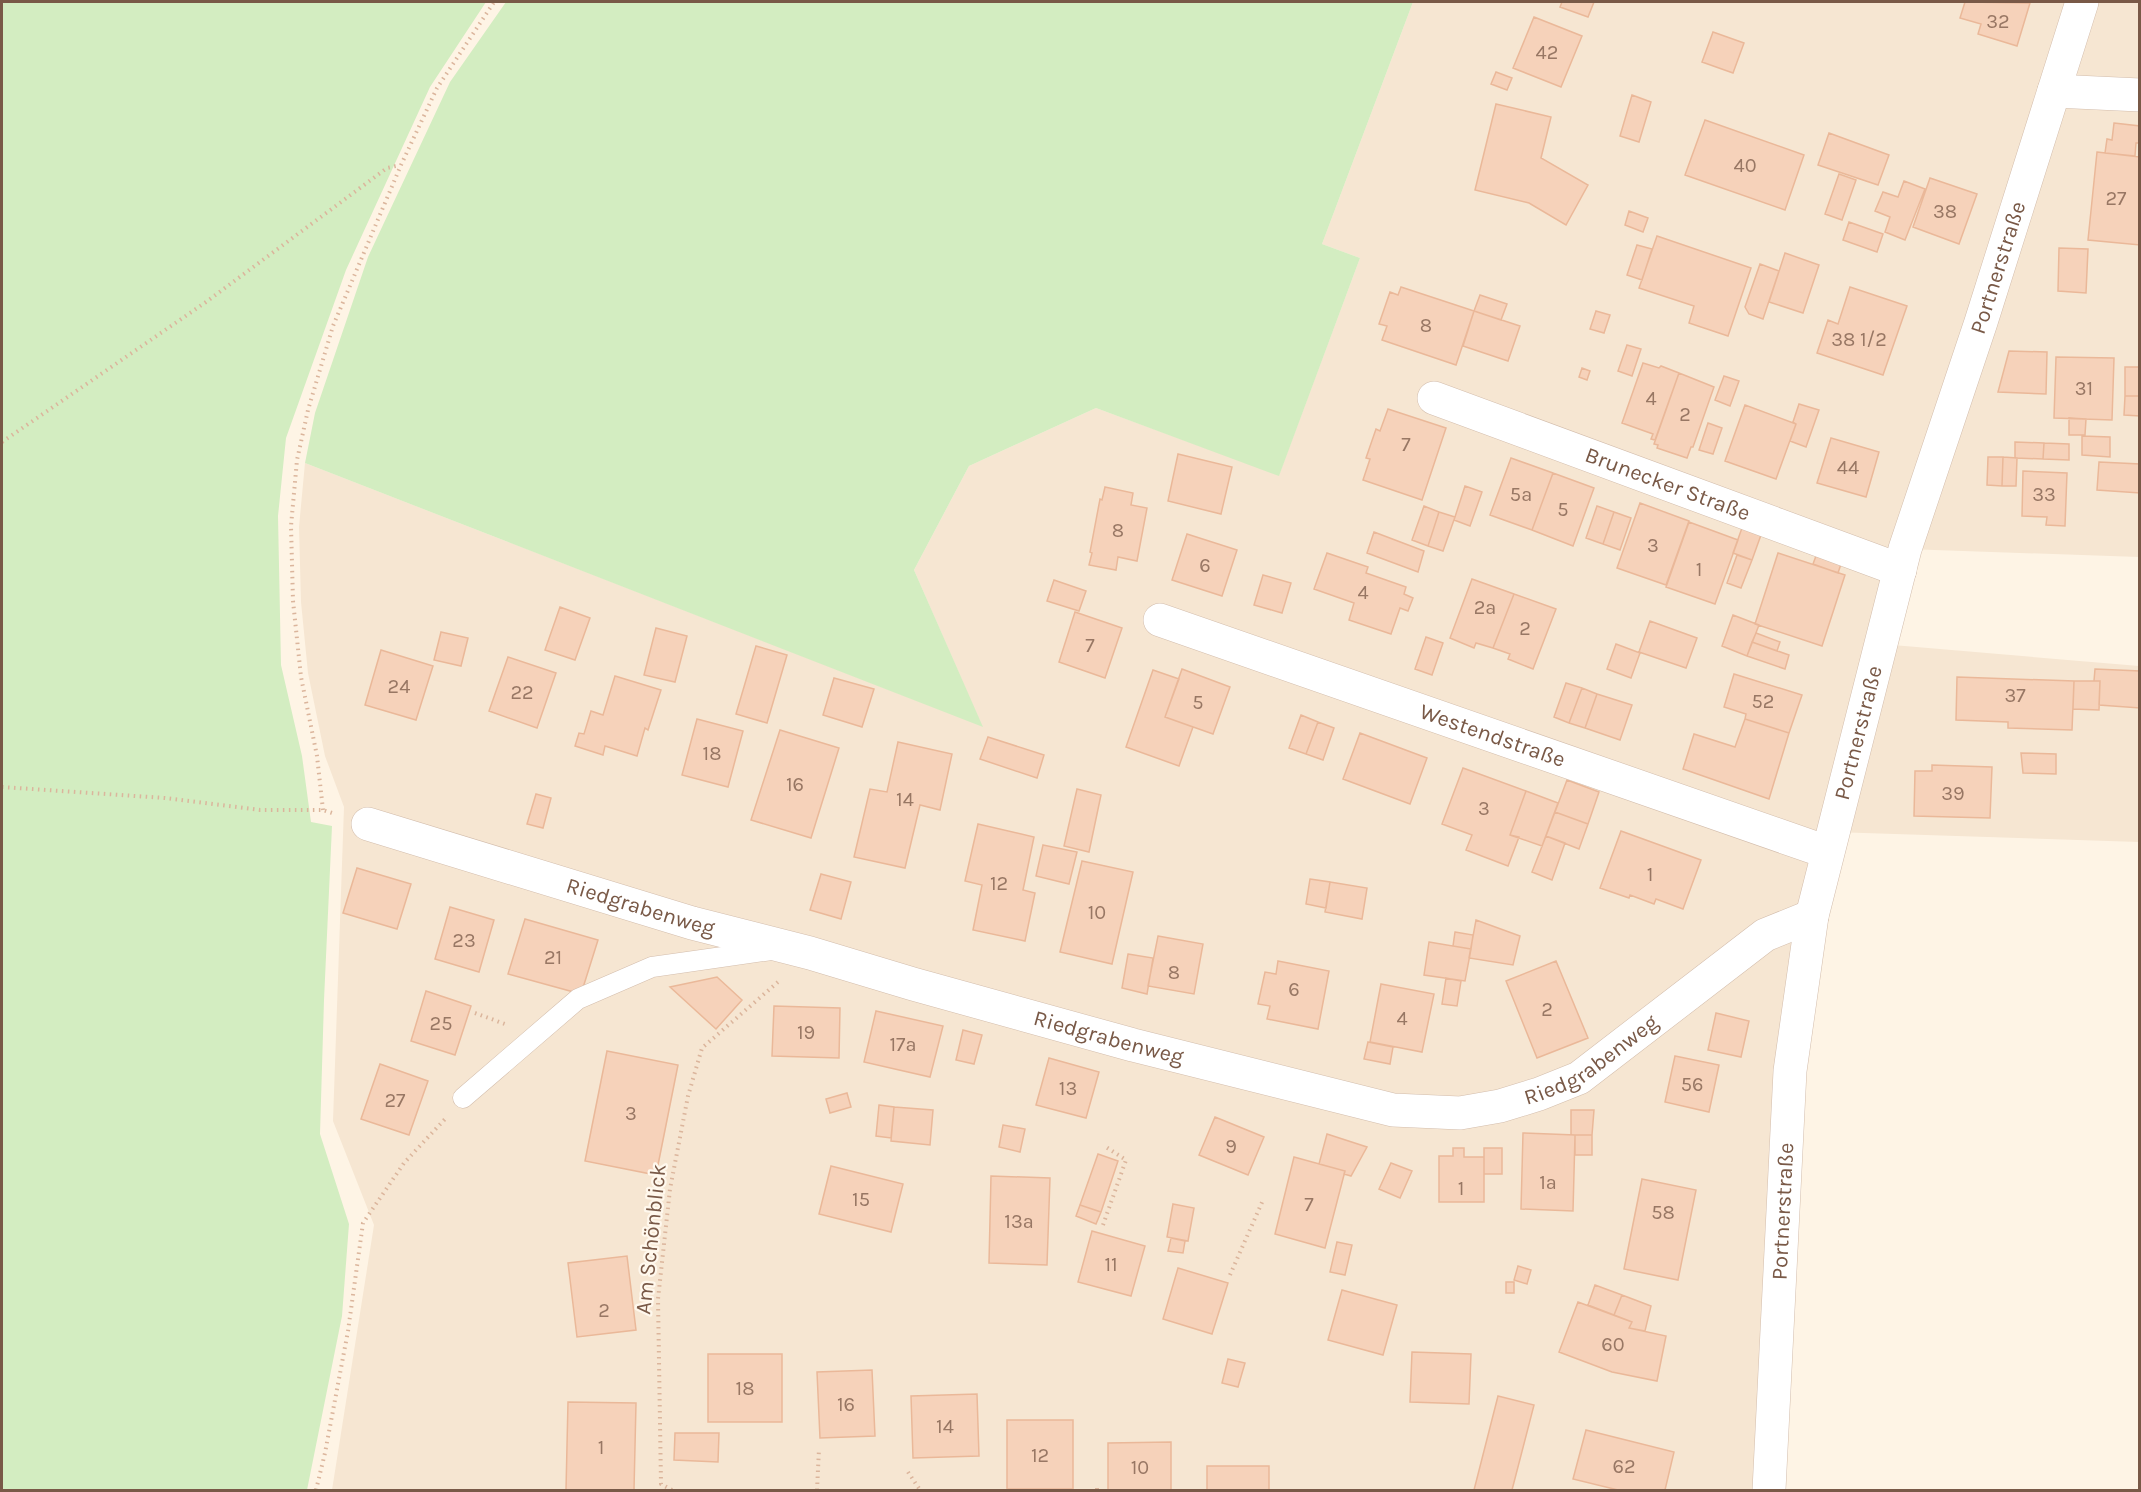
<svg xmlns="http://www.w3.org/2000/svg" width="2141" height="1492" font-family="Karla,sans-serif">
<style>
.residential{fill:#f6e6d2}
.green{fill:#d3edc1}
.building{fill:#f6d2ba;stroke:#eab899;stroke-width:1.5}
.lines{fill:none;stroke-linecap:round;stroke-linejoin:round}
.service-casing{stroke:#d3bdac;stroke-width:21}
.minor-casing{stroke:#d3bdac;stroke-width:34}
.tertiary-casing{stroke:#d3bdac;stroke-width:34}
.path{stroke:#dbb59c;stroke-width:4;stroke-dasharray:1.5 4.5;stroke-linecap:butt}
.service{stroke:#fff;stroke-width:20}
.minor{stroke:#fff;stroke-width:33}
.tertiary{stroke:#fff;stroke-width:33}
.labels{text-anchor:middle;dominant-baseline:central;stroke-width:4.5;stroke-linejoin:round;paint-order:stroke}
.number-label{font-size:20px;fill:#987764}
.street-label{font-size:22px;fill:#795947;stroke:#fff8ed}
</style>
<rect width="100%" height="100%" fill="#fef4e5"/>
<!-- residential -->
<path class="residential" d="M1413 2H2139V557L1906 549 1881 644 2139 666V842L1833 832 1754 1490H332L374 1225 333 1121 344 807 325 756 308 673 301 602 299 527 305 463 982 726 914 570 969 466 1096 408 1279 475 1360 258 1322 244Z"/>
<!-- green -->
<path class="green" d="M2 2H486L430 87 346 270 286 438 278 516 281 665 302 756 311 822 332 826 324 1000 320 1134 349 1224 342 1316 307 1490H2Z
M506 2H1413L1322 244 1360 258 1279 476 1096 408 969 466 914 570 983 727 305 463 315 413 368 257 450 82Z"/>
<!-- building -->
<path class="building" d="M1562 2H1594L1588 17 1560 7Z
M1965 2 2030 3 2017 46 1978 34 1981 24 1960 18Z
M1534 17 1582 36 1561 87 1513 68Z
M1713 32 1744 43 1733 73 1702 62Z
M1496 72 1512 78 1507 90 1491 84Z
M1632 95 1651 102 1639 142 1620 136Z
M1496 104 1551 117 1541 158 1588 185 1566 225 1529 203 1475 190Z
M1705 120 1804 155 1785 210 1685 175Z
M2114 123 2140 126V143H2136L2135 156 2105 153 2107 139 2112 140Z
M1829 133 1889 155 1878 185 1818 165Z
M2097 152 2140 157V245L2088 240Z
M1839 174 1856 180 1842 220 1825 214Z
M1930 178 1977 194 1959 244 1913 227Z
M1904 181 1925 189 1905 240 1885 232 1890 217 1875 211 1883 192 1898 197Z
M1629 211 1648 218 1643 232 1625 225Z
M1849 222 1883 234 1877 252 1843 240Z
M1657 236 1751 268 1728 336 1689 323 1694 306 1639 288Z
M1637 245 1652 249 1642 280 1627 275Z
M2059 248 2088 249 2086 293 2058 291Z
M1785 253 1819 265 1803 313 1769 302Z
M1760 264 1779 271 1763 319 1749 314 1745 307Z
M1401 287 1474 311 1456 365 1382 340 1387 326 1379 324 1390 292 1398 295Z
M1850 287 1907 306 1883 375 1817 353 1828 320 1838 324Z
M1480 295 1507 304 1501 320 1474 311Z
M1474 311 1520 326 1508 361 1463 346Z
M1596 311 1610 315 1604 333 1590 329Z
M1627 345 1641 349 1632 376 1618 371Z
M2009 351 2047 352 2046 394 1998 392Z
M2056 357 2114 358 2112 420 2054 418Z
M1643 363 1659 368 1661 366 1679 373 1655 440 1651 439 1653 434 1622 423Z
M2125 367H2140V396H2125Z
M1582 368 1590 371 1587 380 1579 377Z
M1679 373 1714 387 1693 447H1691L1687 458 1657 448 1658 445 1654 444Z
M1724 376 1739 381 1730 406 1715 400Z
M2125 396H2140V416L2124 415Z
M1799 404 1819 410 1806 447 1790 441 1796 424 1793 422Z
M1745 405 1796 424 1776 479 1725 461Z
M1388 409 1446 428 1422 500 1363 480 1370 459 1366 458 1376 429 1380 431Z
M2069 418 2086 419 2085 435H2069Z
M1708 423 1722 428 1713 454 1699 450Z
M2082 436 2110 437V457L2082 455Z
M1831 438 1879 452 1866 497 1817 483Z
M2015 442 2044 443 2043 459 2015 458Z
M2044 443 2069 444V460L2043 459Z
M1178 454 1232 467 1221 514 1168 501Z
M1988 457H2003L2002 486 1987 485Z
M2003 457 2017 458 2016 486H2002Z
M1511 458 1553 473 1532 530 1490 515Z
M2099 462 2140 464V493L2097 490Z
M2023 471 2067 473 2065 526 2046 525 2047 517 2022 516Z
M1553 473 1594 488 1573 546 1532 530Z
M1465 486 1482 492 1470 526 1454 520Z
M1105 487 1133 493 1131 505 1147 508 1137 561 1118 557 1116 570 1089 565 1092 553 1090 552 1100 499 1102 500Z
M1640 503 1689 521 1666 585 1617 568Z
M1424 506 1439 512 1428 546 1412 540Z
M1597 506 1614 512 1603 544 1586 538Z
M1439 512 1455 517 1443 551 1428 546Z
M1614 512 1631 518 1620 550 1603 544Z
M1689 522 1738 540 1715 604 1666 587Z
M1742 528 1761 535 1752 560 1733 553Z
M1374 532 1424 551 1418 572 1367 553Z
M1187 534 1237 550 1222 596 1172 580Z
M1327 553 1368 567 1366 573 1406 587 1404 594 1413 598 1408 611 1400 608 1391 634 1349 620 1354 603 1314 589Z
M1778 553 1845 575 1822 646 1755 624Z
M1737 555 1752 560 1741 588 1727 583Z
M1816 556 1841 564 1838 573 1813 564Z
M1263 575 1291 583 1282 613 1254 605Z
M1472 579 1514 594 1493 648 1476 643 1474 648 1450 638Z
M1054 580 1086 591 1079 611 1047 601Z
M1514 594 1556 609 1533 669 1508 659 1510 654 1493 648Z
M560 607 590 618 575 660 545 650Z
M1075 612 1122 628 1105 678 1059 662Z
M1733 615 1759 625 1747 656 1722 646Z
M1650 621 1697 638 1686 668 1639 652Z
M656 628 687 636 675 682 644 675Z
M441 632 468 638 461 666 434 660Z
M1756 633 1780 642 1777 651 1752 642Z
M1426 637 1443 643 1432 675 1415 669Z
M1752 642 1789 655 1785 669 1747 656Z
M1616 644 1640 653 1631 678 1607 669Z
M756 646 787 655 767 723 736 714Z
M381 650 433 666 416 720 365 705Z
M508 657 556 673 537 728 489 711Z
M1182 669 1230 687 1213 734 1165 717Z
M2095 669 2140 671V708L2099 705 2100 681H2094Z
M1153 670 1179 679 1165 717 1193 727 1179 766 1126 747Z
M1734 674 1802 695 1789 733 1745 719 1746 714 1724 707Z
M615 676 661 690 648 730 645 728 637 756 605 746 603 755 575 746 579 733 584 734 591 711 603 715Z
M1957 677 2074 681 2072 730 2008 728V722L1956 720Z
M834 678 874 689 862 727 823 715Z
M2074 681H2100L2099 710 2073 709Z
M1566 683 1582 688 1569 723 1554 717Z
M1582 688 1597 694 1585 728 1569 723Z
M1597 694 1632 705 1620 740 1585 728Z
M1301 715 1318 722 1306 754 1289 748Z
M697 719 743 731 728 787 682 775Z
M1745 719 1789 733 1769 799 1683 769 1694 734 1735 747Z
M1318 722 1334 728 1323 760 1306 754Z
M780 730 839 748 811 838 751 820Z
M1360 733 1427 758 1410 804 1343 779Z
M988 737 1044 755 1037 778 980 759Z
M898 742 952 754 940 810 920 805 905 868 854 857 870 789 887 792Z
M2021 753 2056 754V774L2023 773Z
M1932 765 1992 767 1990 818 1914 816 1915 771H1932Z
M1463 768 1526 791 1510 835 1519 837 1508 866 1466 850 1472 835 1442 824Z
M1567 780 1599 792 1588 824 1555 812Z
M1077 789 1101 795 1089 852 1064 846Z
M1526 791 1558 803 1542 846 1510 835Z
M536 794 551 798 543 828 527 824Z
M1555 812 1588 824 1579 849 1546 836Z
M978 824 1034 837 1023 890 1035 893 1025 941 973 930 982 885 965 881Z
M1621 831 1701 860 1683 909 1656 899 1654 904 1630 895 1629 898 1600 888Z
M1546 836 1565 843 1552 880 1532 872Z
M1043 845 1077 852 1069 884 1036 876Z
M1082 861 1133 872 1112 964 1060 952Z
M357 868 411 884 397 929 343 913Z
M821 874 851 882 841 919 810 910Z
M1310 879 1330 882 1326 908 1306 904Z
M1330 882 1367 888 1362 919 1325 912Z
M450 907 494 920 479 972 435 959Z
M525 919 598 940 581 994 508 974Z
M1476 920 1520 936 1513 965 1469 958Z
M1455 932 1473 935 1471 949 1453 946Z
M1158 936 1203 944 1194 994 1148 986Z
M1429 942 1471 949 1465 981 1424 975Z
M1128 954 1153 958 1147 994 1122 988Z
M1278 961 1329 971 1318 1029 1267 1019 1270 1006 1258 1004 1265 972 1276 974Z
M1556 961 1588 1038 1537 1058 1506 981Z
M717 977 742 1000 716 1029 670 987Z
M1446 978 1461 981 1457 1006 1442 1004Z
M1381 984 1434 994 1422 1052 1370 1042Z
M426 991 471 1006 455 1055 411 1041Z
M774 1006 840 1008 839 1058 772 1056Z
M876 1011 943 1026 930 1077 864 1062Z
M1716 1013 1749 1021 1741 1057 1708 1050Z
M963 1030 982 1035 974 1064 956 1060Z
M1368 1042 1393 1047 1390 1064 1364 1059Z
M607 1051 678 1065 656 1175 585 1161Z
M1675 1056 1719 1065 1709 1112 1665 1102Z
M1049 1058 1099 1072 1086 1118 1036 1105Z
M380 1064 428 1081 409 1135 361 1119Z
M847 1093 851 1107 830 1113 826 1099Z
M879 1105 894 1107 891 1138 876 1136Z
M894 1107 933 1110 930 1145 891 1141Z
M1571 1110H1594L1592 1135H1571Z
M1215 1117 1264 1137 1248 1175 1199 1155Z
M1003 1125 1025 1129 1020 1152 999 1147Z
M1523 1133 1575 1135 1573 1211 1521 1209Z
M1327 1134 1367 1147 1351 1176 1344 1174 1345 1171 1319 1164Z
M1575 1135H1592V1155H1575Z
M1453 1148H1464V1157H1484V1202H1439V1156H1453Z
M1484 1148H1502V1174H1484Z
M1098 1154 1118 1161 1101 1212 1080 1205Z
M1294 1157 1345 1171 1325 1248 1275 1234Z
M1391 1163 1412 1171 1400 1198 1379 1189Z
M831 1166 903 1184 891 1232 819 1214Z
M991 1176 1050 1178 1047 1265 989 1263Z
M1642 1179 1696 1190 1678 1280 1624 1269Z
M1173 1204 1194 1208 1188 1241 1167 1237Z
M1080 1205 1101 1212 1096 1224 1076 1216Z
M1092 1231 1145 1246 1131 1296 1078 1282Z
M1171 1238 1185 1241 1183 1253 1168 1251Z
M1337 1242 1352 1245 1345 1275 1330 1272Z
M627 1256 636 1330 577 1337 568 1263Z
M1518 1266 1531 1270 1527 1284 1514 1280Z
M1178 1268 1228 1283 1212 1334 1163 1319Z
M1506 1282H1514V1293H1506Z
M1595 1285 1622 1295 1614 1315 1588 1305Z
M1342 1290 1397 1305 1383 1355 1328 1340Z
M1622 1295 1651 1306 1645 1331 1629 1328 1632 1322 1614 1315Z
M1578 1302 1632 1322 1629 1328 1666 1336 1657 1381 1612 1372 1559 1352Z
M1412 1352 1471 1354 1469 1404 1410 1402Z
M708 1354H782V1422H708Z
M1228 1359 1245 1363 1238 1387 1222 1383Z
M872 1370 875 1436 820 1438 817 1372Z
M977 1394 979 1456 913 1458 911 1396Z
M1498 1396 1534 1405 1512 1490H1474Z
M568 1402 636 1403 634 1490H566Z
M1007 1420H1073V1489H1007Z
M1586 1430 1674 1452 1665 1490H1618L1573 1479Z
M675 1433H719L718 1462 674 1460Z
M1171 1442V1490H1108V1443Z
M1207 1466H1269V1490H1207Z"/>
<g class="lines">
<defs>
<path id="service" d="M463 1098 578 999 652 967 771 950"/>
<g id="minor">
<path d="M2054 91 2140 95"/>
<path id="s1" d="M1434 398 1900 570"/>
<path id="s2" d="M1160 620 1827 852"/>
<path id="s3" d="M368 824 692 923 810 953 913 984 1133 1045 1393 1110 1460 1113 1500 1106 1539 1094 1579 1078 1765 935 1812 916"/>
</g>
<g id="tertiary">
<path id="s4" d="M1769 1490 1790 1071 1812 916 1905 549 1981 322 2082 2"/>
</g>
</defs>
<!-- service casing -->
<use href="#service" class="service-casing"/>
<!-- minor casing -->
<use href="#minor" class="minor-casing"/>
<!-- tertiary casing -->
<use href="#tertiary" class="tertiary-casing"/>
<!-- path -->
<path class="path" d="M2 442 206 302 387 168 400 165
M2 787 165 798 260 810H323L335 814
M323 810 317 756 301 677 293 601 291 526 297 460 308 410 333 326 401 165 437 88 494 2
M475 1013 505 1024
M1103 1225 1126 1160 1106 1147
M1230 1275 1263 1200
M908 1472 920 1490
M1097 1488V1490
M316 1490 325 1453 348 1331 363 1223 404 1163 445 1119
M672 1490 661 1484 658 1299 670 1189 688 1096 702 1048 778 982
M817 1490 819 1449"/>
<!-- service -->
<use href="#service" class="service"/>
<!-- minor -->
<use href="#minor" class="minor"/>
<!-- tertiary -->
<use href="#tertiary" class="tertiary"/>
</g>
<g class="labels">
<!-- number labels -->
<g class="number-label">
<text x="1998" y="21">32</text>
<text x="1547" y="52">42</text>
<text x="1745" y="165">40</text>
<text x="2116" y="198">27</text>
<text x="1945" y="211">38</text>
<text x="1426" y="325">8</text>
<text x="1859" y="339">38 1/2</text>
<text x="2084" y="388">31</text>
<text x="1651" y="398">4</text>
<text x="1685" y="414">2</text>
<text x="1406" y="444">7</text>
<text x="1848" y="467">44</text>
<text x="1521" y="494">5a</text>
<text x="2044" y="494">33</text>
<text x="1563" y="509">5</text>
<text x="1118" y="530">8</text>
<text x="1653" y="545">3</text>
<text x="1205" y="565">6</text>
<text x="1699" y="569">1</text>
<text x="1363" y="592">4</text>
<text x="1485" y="607">2a</text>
<text x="1525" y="628">2</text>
<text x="1090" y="645">7</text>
<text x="399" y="686">24</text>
<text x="522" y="692">22</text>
<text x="2015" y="695">37</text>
<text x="1763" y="701">52</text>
<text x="1198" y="702">5</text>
<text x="712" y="753">18</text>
<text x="795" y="784">16</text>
<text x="1953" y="793">39</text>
<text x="905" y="799">14</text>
<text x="1484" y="808">3</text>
<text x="1650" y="874">1</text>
<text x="999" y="883">12</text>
<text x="1097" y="912">10</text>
<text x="464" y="940">23</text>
<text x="553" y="957">21</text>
<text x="1174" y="972">8</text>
<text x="1294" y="989">6</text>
<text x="1547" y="1009">2</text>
<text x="1402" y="1018">4</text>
<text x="441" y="1023">25</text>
<text x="806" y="1032">19</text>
<text x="903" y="1044">17a</text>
<text x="1692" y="1084">56</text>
<text x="1068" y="1088">13</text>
<text x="395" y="1100">27</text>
<text x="631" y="1113">3</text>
<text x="1231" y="1146">9</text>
<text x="1548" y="1182">1a</text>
<text x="1461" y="1188">1</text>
<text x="861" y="1199">15</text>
<text x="1309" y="1204">7</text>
<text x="1663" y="1212">58</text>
<text x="1019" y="1221">13a</text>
<text x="1111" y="1264">11</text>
<text x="604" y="1310">2</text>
<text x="1613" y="1344">60</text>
<text x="745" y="1388">18</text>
<text x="846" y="1404">16</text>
<text x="945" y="1426">14</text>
<text x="601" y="1447">1</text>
<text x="1040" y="1455">12</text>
<text x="1624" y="1466">62</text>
<text x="1140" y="1467">10</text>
</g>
<!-- street labels -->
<g class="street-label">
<text stroke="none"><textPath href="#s4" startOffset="1251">Portnerstraße</textPath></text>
<text stroke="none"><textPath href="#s1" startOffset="249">Brunecker Straße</textPath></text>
<text stroke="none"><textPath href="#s4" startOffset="765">Portnerstraße</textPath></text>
<text stroke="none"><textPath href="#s2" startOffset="352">Westendstraße</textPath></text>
<text stroke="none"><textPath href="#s3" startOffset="285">Riedgrabenweg</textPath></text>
<text stroke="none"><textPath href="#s3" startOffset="771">Riedgrabenweg</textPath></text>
<text stroke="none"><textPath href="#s3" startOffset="1275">Riedgrabenweg</textPath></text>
<text stroke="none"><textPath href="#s4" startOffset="279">Portnerstraße</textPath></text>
<text transform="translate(651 1239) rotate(-84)">Am Schönblick</text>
</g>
</g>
<!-- border -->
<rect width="2141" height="1492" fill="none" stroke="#795947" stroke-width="6"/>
</svg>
